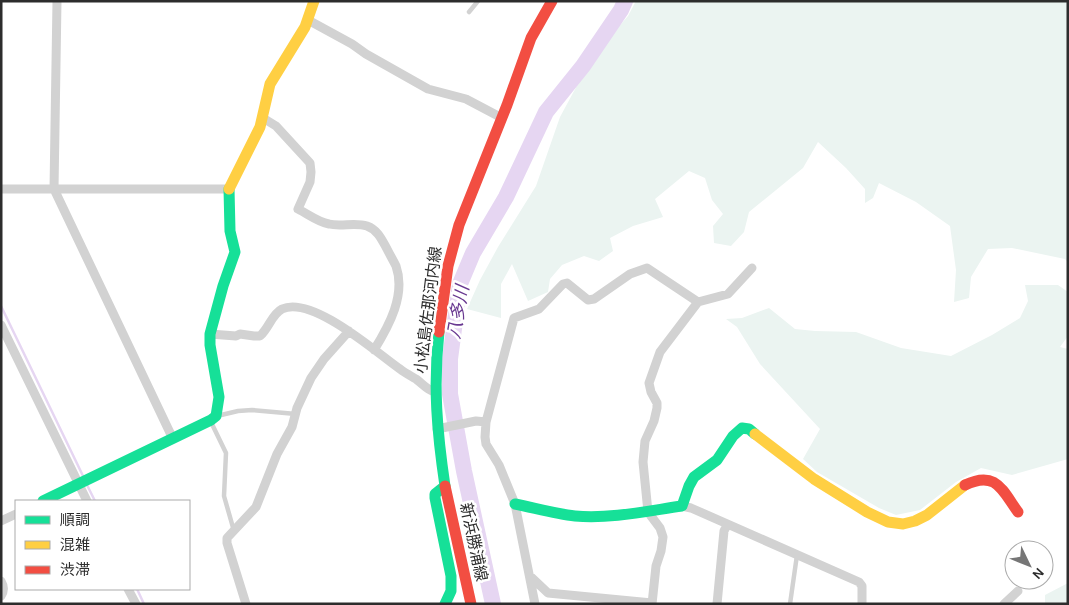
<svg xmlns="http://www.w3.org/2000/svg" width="1069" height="605" font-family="Karla,'Noto Sans JP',sans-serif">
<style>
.green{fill:#ebf4f1}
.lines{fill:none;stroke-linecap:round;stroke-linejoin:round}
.stream{stroke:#e6d6f2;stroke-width:2.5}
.river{stroke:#e6d6f2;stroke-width:16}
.lane{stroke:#d2d2d2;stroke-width:4.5}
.street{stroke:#d2d2d2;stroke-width:9}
.fast{stroke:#16e098;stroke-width:11}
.slow{stroke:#ffcf43;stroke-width:11}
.jam{stroke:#f24e42;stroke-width:11}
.labels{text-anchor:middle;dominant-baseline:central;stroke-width:5;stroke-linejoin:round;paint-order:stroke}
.street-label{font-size:16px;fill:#2d2d2d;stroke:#fff}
.water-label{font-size:18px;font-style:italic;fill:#693991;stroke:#fff}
</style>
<rect width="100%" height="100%" fill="#fff"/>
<!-- green -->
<path class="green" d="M636 1H1068V262L1065 259 1012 248 988 249 971 277 969 298 954 302 956 270 950 226 916 202 879 183 873 198 865 203V189L846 168 818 142 803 168 749 212 744 232 731 246 714 243 713 226 723 214 712 200 705 178 689 171 655 199 663 217 633 226 610 238 613 251 599 261 584 256 562 265 550 279 548 292 528 301 512 264 501 284V318L467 309 480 280 498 247 536 186 560 117 593 56 628 16Z
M1025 285H1058L1068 292V336L1060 347 1068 349V459L1012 475 981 468 956 482 920 510 896 515 879 508 817 472 803 459 820 429 760 364 737 327 726 319 742 318 769 308 795 329 815 331 856 332 901 348 951 356 992 335 1020 318 1028 301Z
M1068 583V604H1045V595Z"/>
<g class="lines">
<!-- stream -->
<path class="stream" d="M1 306 84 478
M86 483 95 501
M137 589 144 604"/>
<!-- river -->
<path class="river" d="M493 604 464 471 450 394V359L460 284 473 253 506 197 546 112 583 66 621 10 625 1"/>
<!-- lane -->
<path class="lane" d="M469 12 478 1
M217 416 238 411 252 410 296 414
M211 422 226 453 224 496 234 531
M790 604 797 555"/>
<!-- street -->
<path class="street" d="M57 1 54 189 173 439
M308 20 352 44 366 54 428 89 466 99 502 118
M263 118 276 126 310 163 311 172 310 182 298 209C308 214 318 222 329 224 341 227 355 222 367 226 378 230 382 240 387 249 390 255 393 260 396 266 406 295 389 326 374 350
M1 189H229
M1 325 87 501
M210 334 236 336 240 334 254 336H260C269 328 272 314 282 309 312 295 377 353 400 369 405 373 411 376 416 379 423 384 427 390 435 392
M486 422 514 318 539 309 563 284 567 283 588 300 594 299 630 274 647 268 698 302 728 294 752 268
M437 429 476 421 486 422 485 437 486 444 499 465 515 504 535 604
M682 506 691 508 859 582 862 586V604
M1 521 16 514
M530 576 548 593 652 603
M1 581C4 586 5 590 1 596
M128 589 136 604
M246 604 227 543V538L256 507 277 454 292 427 297 408 311 378 324 359 349 331
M652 604 656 566 661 551 663 537 660 528 648 512 643 462 645 441 654 421 657 408V403L651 392 649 383 660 352 698 302
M717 604 724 531 727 525
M1004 604 1018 591"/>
<!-- fast -->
<path class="fast" d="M439 332C433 386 437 432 445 486L435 494V498L451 576V591L445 604
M43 501 211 420 216 416 219 397 210 345V334L223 286 235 252 230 231 229 189
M515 504C535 508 555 514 575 516 611 519 647 511 682 506L689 486 694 477 717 460 733 436 742 428 749 429 755 434"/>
<!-- slow -->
<path class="slow" d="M229 189 260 127 270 84 305 27 314 1
M755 434 814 479 867 512 888 522 903 524 915 521 927 515 965 485"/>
<!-- jam -->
<path class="jam" d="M439 332 448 266 459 225 507 105 531 38 552 1
M965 485C996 470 1002 490 1018 512
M445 486 471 604"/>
</g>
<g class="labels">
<!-- street labels -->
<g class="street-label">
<text transform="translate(428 310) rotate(-83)">小松島佐那河内線</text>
<text transform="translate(474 542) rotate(78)">新浜勝浦線</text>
</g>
<!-- water labels -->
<g class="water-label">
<text transform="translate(458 312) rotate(-80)">八多川</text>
</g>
</g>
<!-- border -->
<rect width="1069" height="605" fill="none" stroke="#2d2d2d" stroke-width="5"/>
<!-- legend -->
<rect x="15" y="500" width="175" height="90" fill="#ffffff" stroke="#ababab"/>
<rect x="25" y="516" width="25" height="8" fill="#16e098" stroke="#ababab"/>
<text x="60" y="525" font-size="15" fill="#2d2d2d">順調</text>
<rect x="25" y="541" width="25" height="8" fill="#ffcf43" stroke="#ababab"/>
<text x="60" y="550" font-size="15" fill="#2d2d2d">混雑</text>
<rect x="25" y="566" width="25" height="8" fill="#f24e42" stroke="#ababab"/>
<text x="60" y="575" font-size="15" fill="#2d2d2d">渋滞</text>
<!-- north arrow -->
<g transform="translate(1029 565) rotate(133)"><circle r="24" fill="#ffffff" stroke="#ababab"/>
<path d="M0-4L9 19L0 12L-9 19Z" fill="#767676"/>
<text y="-8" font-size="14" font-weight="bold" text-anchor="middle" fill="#2d2d2d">N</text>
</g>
</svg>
